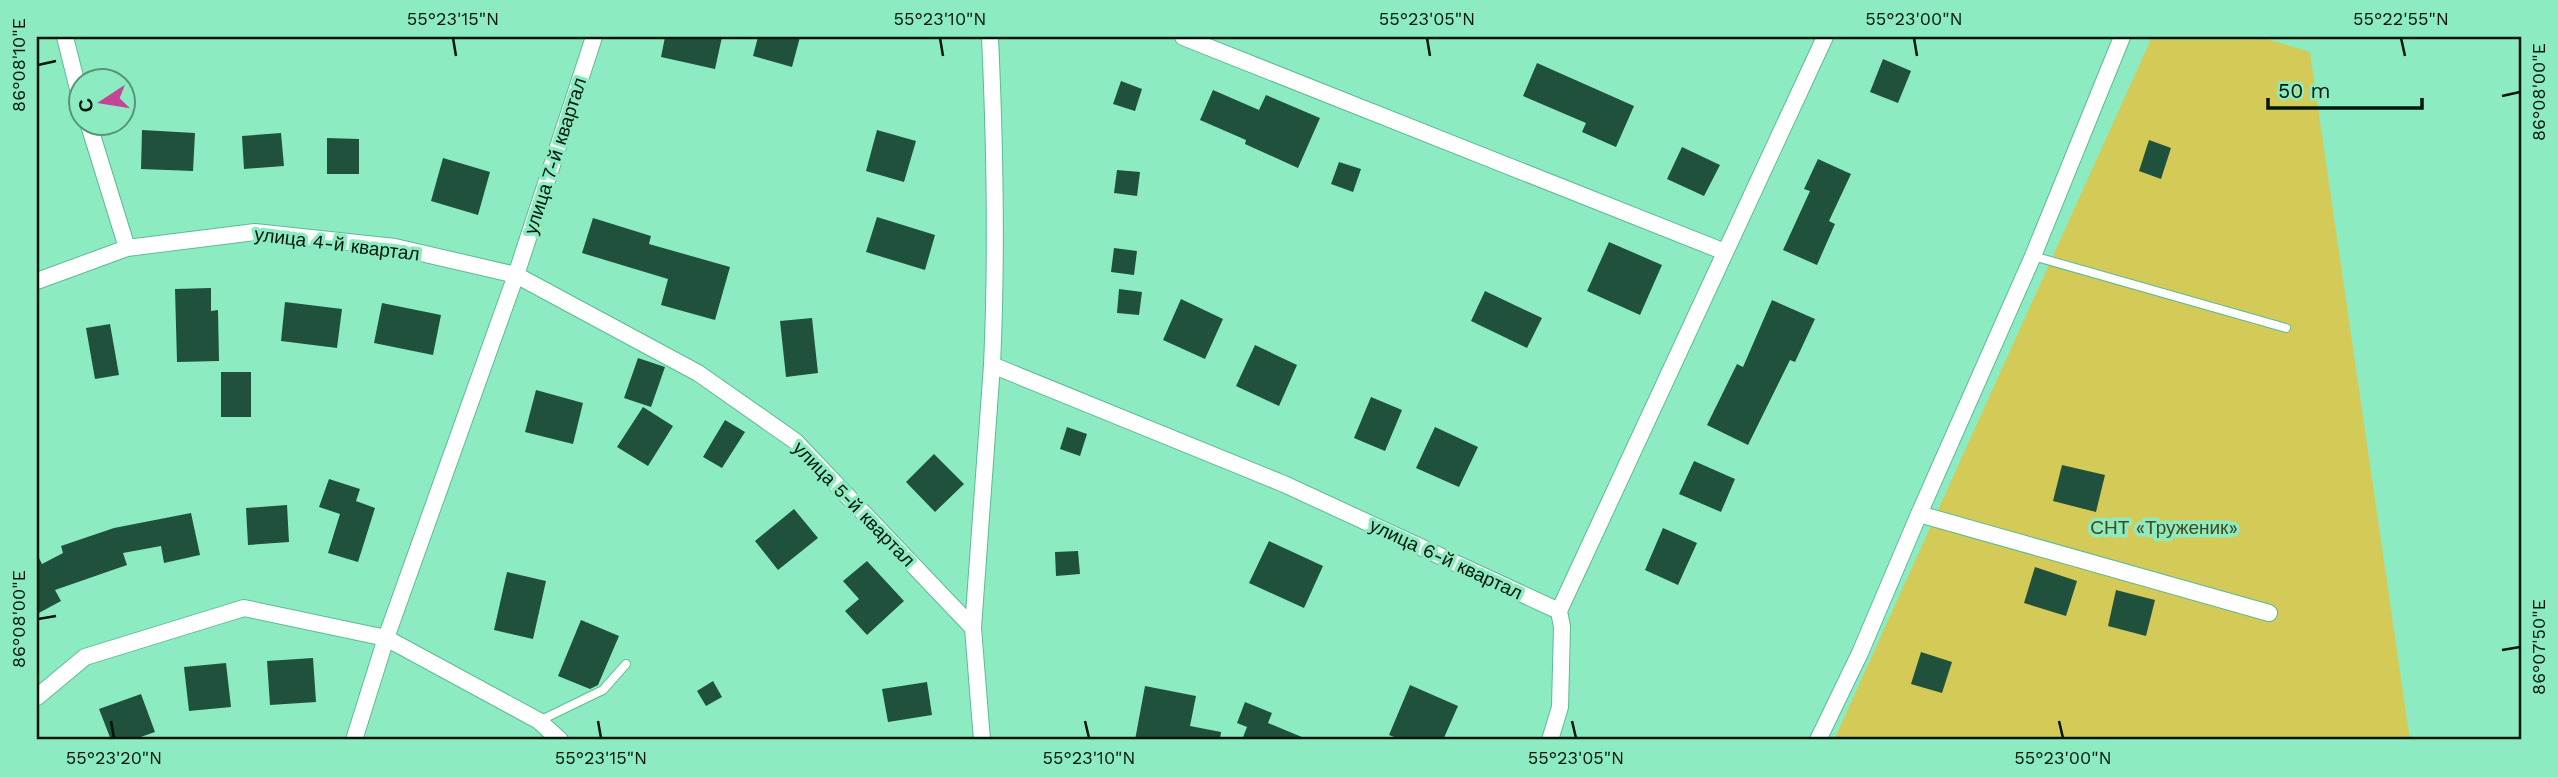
<svg xmlns="http://www.w3.org/2000/svg" width="2558" height="777" font-family="'Work Sans',sans-serif">
<style>
.green{fill:#d4ca57}
.building{fill:#1f513d}
.lines{fill:none;stroke-linecap:round;stroke-linejoin:round}
.lane-casing{stroke:#5dbb94;stroke-width:10}
.street-casing{stroke:#5dbb94;stroke-width:18}
.lane{stroke:#fff;stroke-width:8}
.street{stroke:#fff;stroke-width:16}
.ticks{fill:none;stroke:#00170c;stroke-width:2.5}
.labels{text-anchor:middle;dominant-baseline:central;stroke-width:7;stroke-linejoin:round;paint-order:stroke}
.street-label{font-size:19px;fill:#00170c;stroke:#8debc2}
.park-label{font-size:19px;fill:#4b4716;stroke:#8debc2}
.neatline{fill:none;stroke:#00170c;stroke-width:2.5}
.ticks-label{font-size:18px;text-anchor:middle;fill:#00170c}
</style>
<rect width="100%" height="100%" fill="#8debc2"/>
<!-- green -->
<path class="green" d="M2152 37H2261L2310 52 2410 740H1834Z"/>
<!-- building -->
<path class="building" d="M665 37H722L715 69 661 57Z
M758 37H800L792 67 753 56Z
M1883 59 1911 71 1898 103 1870 92Z
M1537 63 1634 106 1616 147 1582 132 1586 123 1523 96Z
M1121 81 1142 89 1135 111 1113 104Z
M1213 90 1259 110 1266 95 1320 118 1298 168 1245 144 1246 140 1200 120Z
M142 130 195 133 193 171 141 169Z
M877 130 916 141 904 182 866 171Z
M281 133 284 166 244 169 242 136Z
M327 138 359 139V174H327Z
M2149 140 2171 148 2161 179 2139 171Z
M1682 147 1720 165 1704 196 1667 179Z
M443 158 490 172 478 215 431 201Z
M1818 159 1851 174 1829 221 1835 224 1817 265 1783 250 1810 191 1804 189Z
M1339 162 1361 169 1353 192 1331 184Z
M1117 170 1140 172 1137 196 1114 193Z
M877 217 935 235 925 270 866 252Z
M593 218 651 236 649 244 730 267 715 320 661 305 668 279 582 253Z
M1609 242 1662 265 1640 315 1587 291Z
M1114 248 1137 251 1134 275 1111 272Z
M211 288V311L218 310 219 361 177 362 175 289Z
M1119 289 1142 292 1139 315 1117 313Z
M1485 291 1542 318 1527 348 1471 321Z
M1181 299 1223 319 1205 359 1163 340Z
M1772 300 1815 319 1795 362 1790 360 1748 445 1707 425 1737 364 1743 367Z
M285 302 342 309 337 348 281 341Z
M382 303 441 315 433 355 374 343Z
M812 318 818 373 786 377 780 321Z
M110 324 119 375 95 379 86 328Z
M1255 345 1297 365 1279 406 1236 386Z
M638 358 665 367 651 407 624 398Z
M221 372H251V417H221Z
M536 390 583 403 573 444 525 432Z
M1371 397 1402 410 1385 451 1354 438Z
M643 407 673 426 648 466 617 447Z
M725 420 745 432 722 468 703 457Z
M1067 427 1087 434 1080 456 1060 449Z
M1435 427 1478 447 1459 487 1416 468Z
M934 454 964 484 935 512 906 482Z
M1694 461 1735 479 1721 512 1679 494Z
M2062 465 2105 475 2096 512 2053 501Z
M329 479 360 489 356 501 375 508 358 562 328 553 340 514 319 507Z
M287 505 289 542 248 545 246 508Z
M794 509 818 538 778 570 755 541Z
M191 513 200 555 164 563 161 546 123 553 127 565 55 590 61 601 37 614V554L42 564 63 553 61 546 114 528Z
M1663 528 1697 543 1678 585 1645 570Z
M1269 541 1323 566 1304 608 1249 583Z
M1078 551 1080 574 1056 576 1055 552Z
M867 561 904 601 867 635 845 611 859 599 843 581Z
M2035 567 2077 581 2066 616 2024 603Z
M507 572 546 581 533 639 494 630Z
M2116 590 2155 600 2146 636 2108 626Z
M581 620 619 636 598 685 590 689 558 676Z
M1921 652 1952 662 1942 693 1911 684Z
M313 658 316 702 270 705 267 661Z
M226 663 231 707 189 711 184 667Z
M713 681 722 697 706 706 697 691Z
M927 682 932 715 888 722 882 689Z
M1410 685 1458 706 1443 740H1402L1389 735Z
M1145 686 1196 696 1190 726 1221 732 1220 740H1135Z
M141 694 155 732 132 740H111L99 709Z
M1245 702 1272 713 1268 723 1309 740H1242L1247 727 1237 723Z"/>
<g class="lines">
<defs>
<path id="lane" d="M2033 256 2286 328
M539 721 603 690 626 664"/>
<path id="street" d="M65 37 80 97
M990 37C995 146 997 256 992 365
M1183 37 1725 252
M88 122 127 248
M37 281 127 248 255 232 395 247 516 275 698 373 795 441 973 628 982 740
M1919 514 2269 613
M1559 611 1825 37
M973 628 992 365 1284 484 1559 611
M37 697 85 657 244 608 386 638 539 721 560 740
M354 740 386 638 516 275 594 37
M1550 740 1560 707 1562 627 1559 611
M1818 740 1860 653 1919 514 2033 256 2122 37"/>
</defs>
<!-- lane casing -->
<use href="#lane" class="lane-casing"/>
<!-- street casing -->
<use href="#street" class="street-casing"/>
<!-- lane -->
<use href="#lane" class="lane"/>
<!-- street -->
<use href="#street" class="street"/>
</g>
<!-- ticks -->
<path class="ticks" d="M453 38 456 56M940 38 943 56M1427 38 1430 56M1914 38 1917 56M2401 38 2405 56M38 65 56 61M2502 96 2520 92M38 619 56 616M2502 650 2520 647M111 721 114 738M598 721 601 738M1085 721 1089 738M1572 721 1576 738M2059 721 2063 738"/>
<g class="labels">
<!-- street labels -->
<g class="street-label">
<text transform="translate(555 156) rotate(-72)">улица 7-й квартал</text>
<text transform="translate(337 244) rotate(7)">улица 4-й квартал</text>
<text transform="translate(854 504) rotate(46)">улица 5-й квартал</text>
<text transform="translate(1446 559) rotate(25)">улица 6-й квартал</text>
</g>
<!-- park labels -->
<g class="park-label">
<text x="2164" y="527">СНТ «Труженик»</text>
</g>
</g>
<!-- border -->
<rect width="2558" height="777" fill="none" stroke="#8debc2" stroke-width="77"/>
<!-- north arrow -->
<g transform="translate(102 102) rotate(258)"><circle r="33" fill="#8debc2" stroke="#559679" stroke-width="2"/>
<path d="M0-5L12 26L0 18L-12 26Z" fill="#c24695"/>
<text y="-10" font-size="19" font-weight="bold" text-anchor="middle" fill="#00170c">С</text>
</g>
<!-- scale -->
<path d="M2268 98v10h154v-10" fill="none" stroke="#00170c" stroke-width="3.5"/>
<text x="2278" y="98" font-size="21" fill="#00170c" stroke="#8debc2" stroke-width="5" paint-order="stroke">50 m</text>
<rect x="38" y="38" width="2482" height="700" class="neatline"/>
<g class="ticks-label">
<text x="453" y="25">55°23'15"N</text>
<text x="940" y="25">55°23'10"N</text>
<text x="1427" y="25">55°23'05"N</text>
<text x="1914" y="25">55°23'00"N</text>
<text x="2401" y="25">55°22'55"N</text>
<text transform="translate(19 65) rotate(-90)" y="6">86°08'10"E</text>
<text transform="translate(2539 92) rotate(-90)" y="6">86°08'00"E</text>
<text transform="translate(19 619) rotate(-90)" y="6">86°08'00"E</text>
<text transform="translate(2539 647) rotate(-90)" y="6">86°07'50"E</text>
<text x="114" y="764">55°23'20"N</text>
<text x="601" y="764">55°23'15"N</text>
<text x="1089" y="764">55°23'10"N</text>
<text x="1576" y="764">55°23'05"N</text>
<text x="2063" y="764">55°23'00"N</text>
</g>
</svg>
